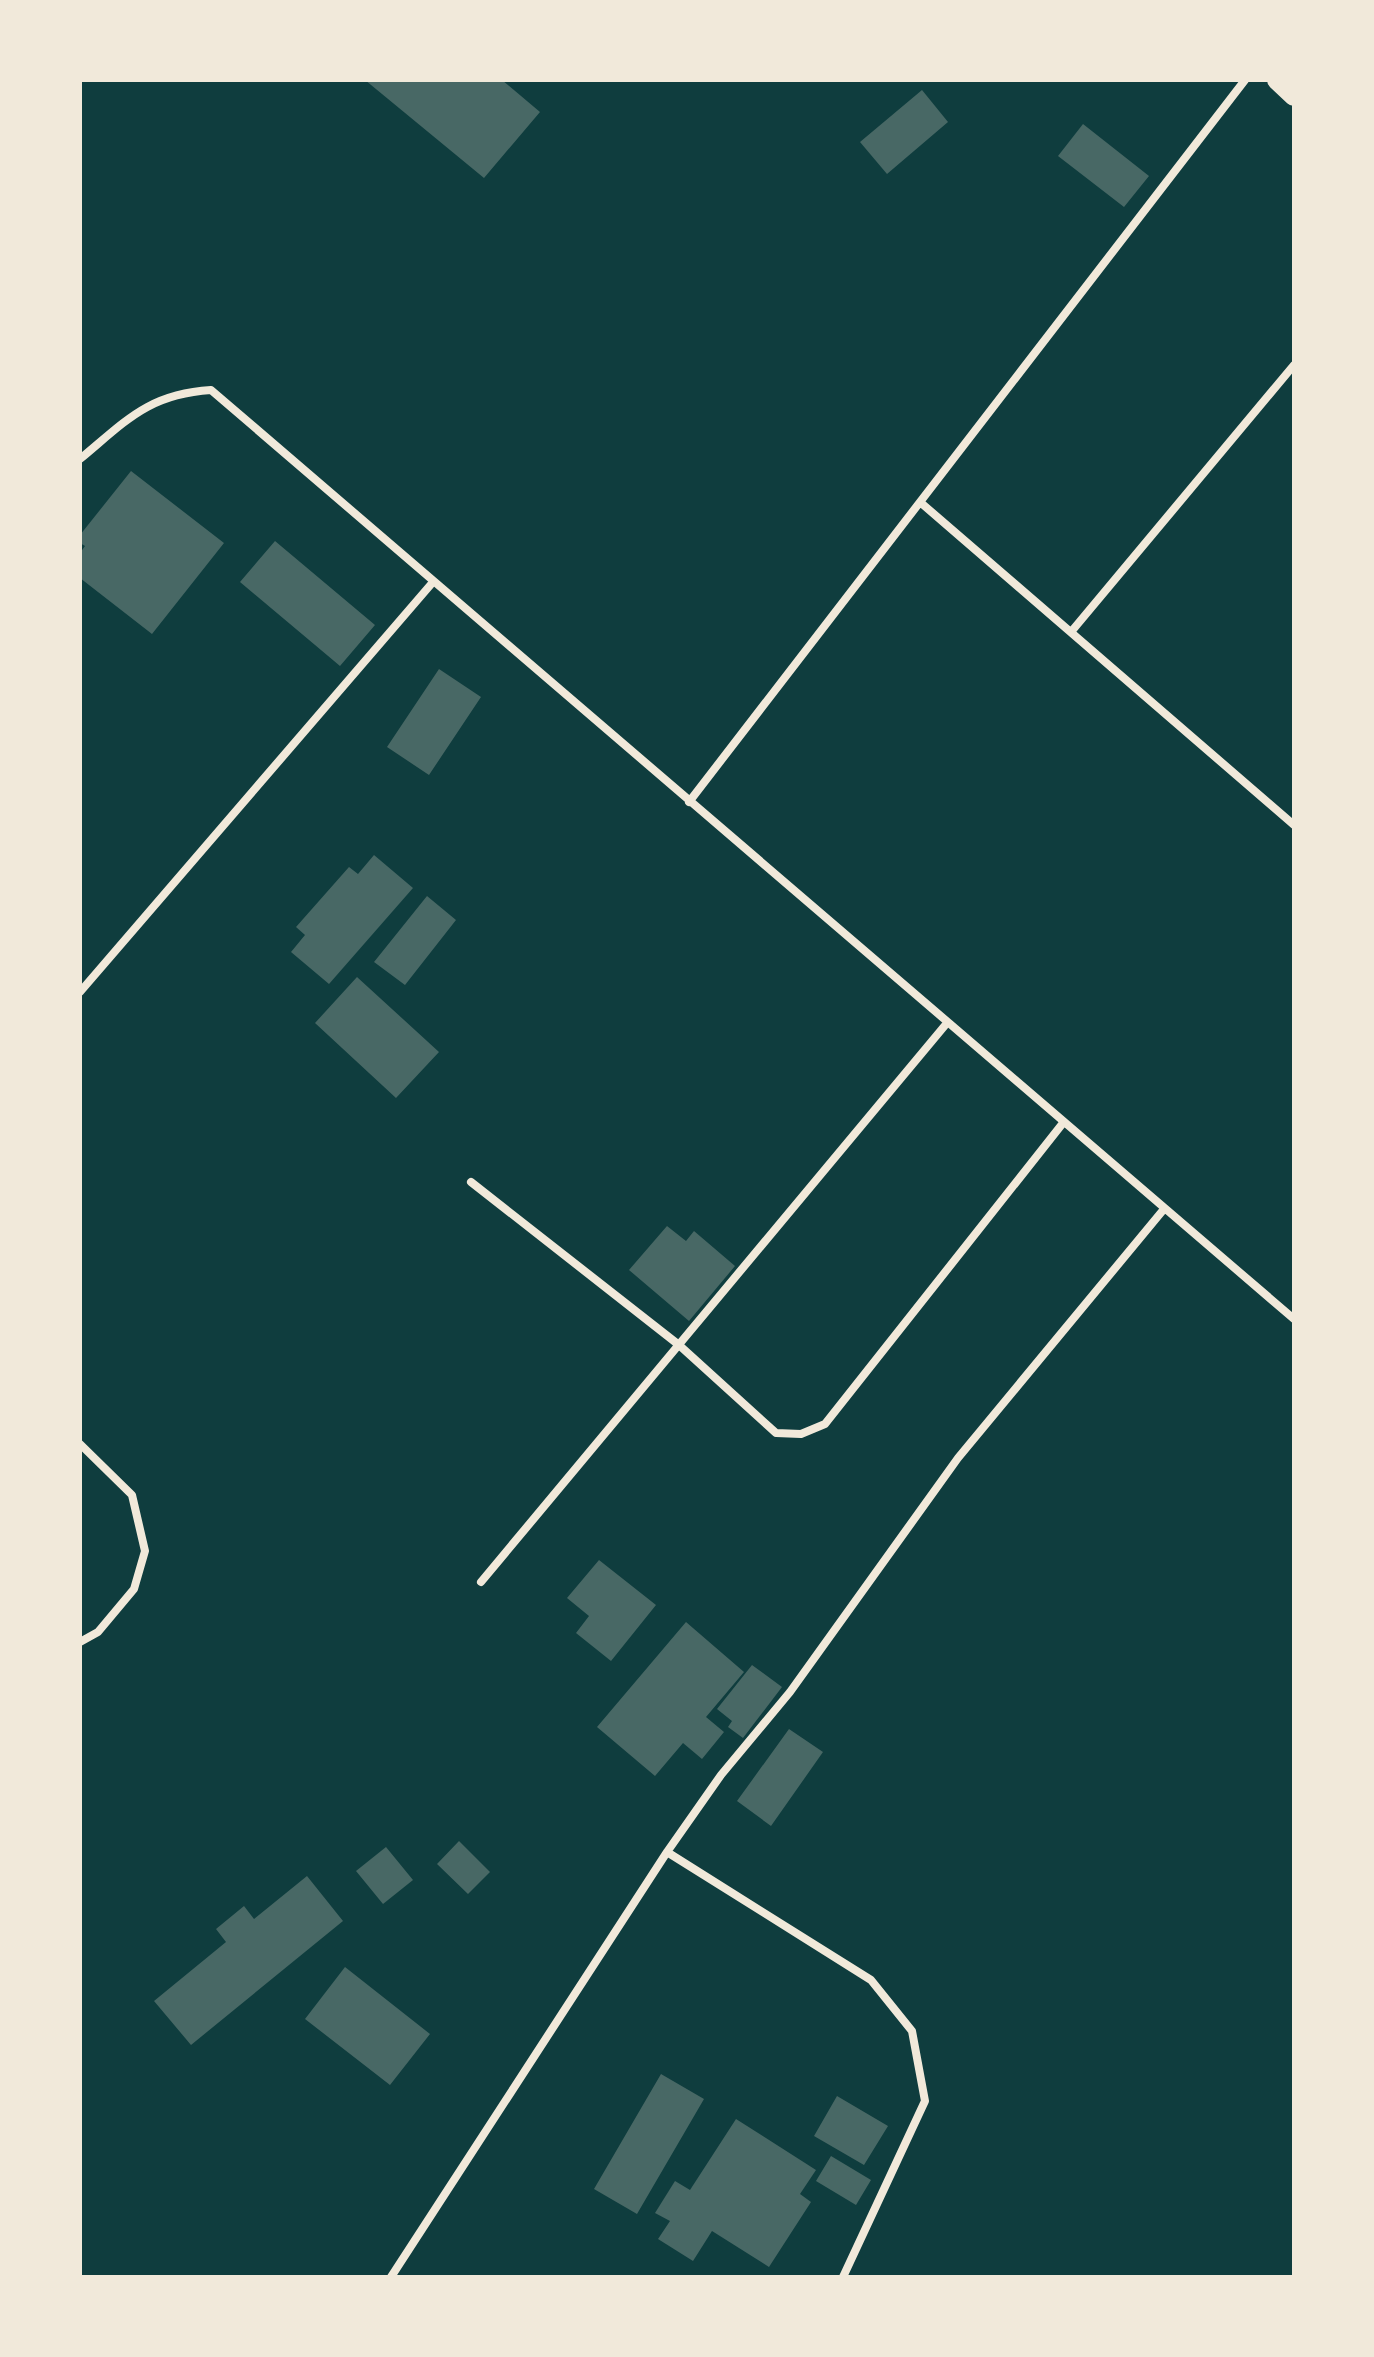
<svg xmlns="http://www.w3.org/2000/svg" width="1374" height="2357" font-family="'Fira Sans Condensed',sans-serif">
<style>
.building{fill:#486865}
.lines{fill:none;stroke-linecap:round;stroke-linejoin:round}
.minor{stroke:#f1e9da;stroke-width:8}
.primary{stroke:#f1e9da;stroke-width:20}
</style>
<rect width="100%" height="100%" fill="#0f3d3e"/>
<!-- building -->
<path class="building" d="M365 80H502L540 112 484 178Z
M922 90 948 122 887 174 860 142Z
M1083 124 1149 176 1124 207 1058 156Z
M131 471 224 543 152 634 80 578V553L85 546 80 543V535Z
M275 541 375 625 340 666 240 582Z
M439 669 481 697 429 775 387 747Z
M374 855 413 888 329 984 291 952 305 935 296 927 349 867 358 874Z
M427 896 456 920 405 985 374 962Z
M357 977 439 1052 396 1098 315 1023Z
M667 1226 686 1241 694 1231 735 1266 689 1321 629 1270Z
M599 1560 656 1605 611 1661 576 1633 589 1616 567 1598Z
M686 1622 744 1672 706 1717 724 1732 702 1759 683 1743 655 1776 597 1727Z
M752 1665 782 1687 743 1738 728 1727 732 1721 717 1709Z
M789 1729 823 1752 771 1826 737 1801Z
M459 1841 490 1872 468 1894 437 1864Z
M386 1847 413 1880 383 1904 356 1871Z
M307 1876 343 1921 191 2045 154 2001 226 1942 216 1929 244 1906 254 1919Z
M345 1967 430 2034 390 2085 305 2019Z
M661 2074 704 2099 637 2214 594 2189Z
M837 2096 888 2126 864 2165 814 2136Z
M736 2119 816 2170 800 2194 811 2202 769 2267 712 2231 693 2261 658 2239 670 2221 655 2213 675 2181 690 2190Z
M831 2156 871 2180 856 2205 816 2181Z"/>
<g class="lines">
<!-- minor -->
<path class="minor" d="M80 459C126 421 148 394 211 390L1294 1319
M920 502 1294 825
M1071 632 1294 365
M689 802 1245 80
M80 992 433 582
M471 1182 679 1345 776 1433 801 1434 825 1424 1063 1123
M80 1444 132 1495 145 1551 134 1589 98 1632 80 1642
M481 1582 947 1023
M667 1852 871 1980 912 2031 925 2101 843 2277
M391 2277 667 1852 721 1775 790 1692 958 1458 1164 1209"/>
<!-- primary -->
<path class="primary" d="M1277 80 1294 96"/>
</g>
<!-- border -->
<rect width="1374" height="2357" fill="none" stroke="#f1e9da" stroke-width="164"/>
</svg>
